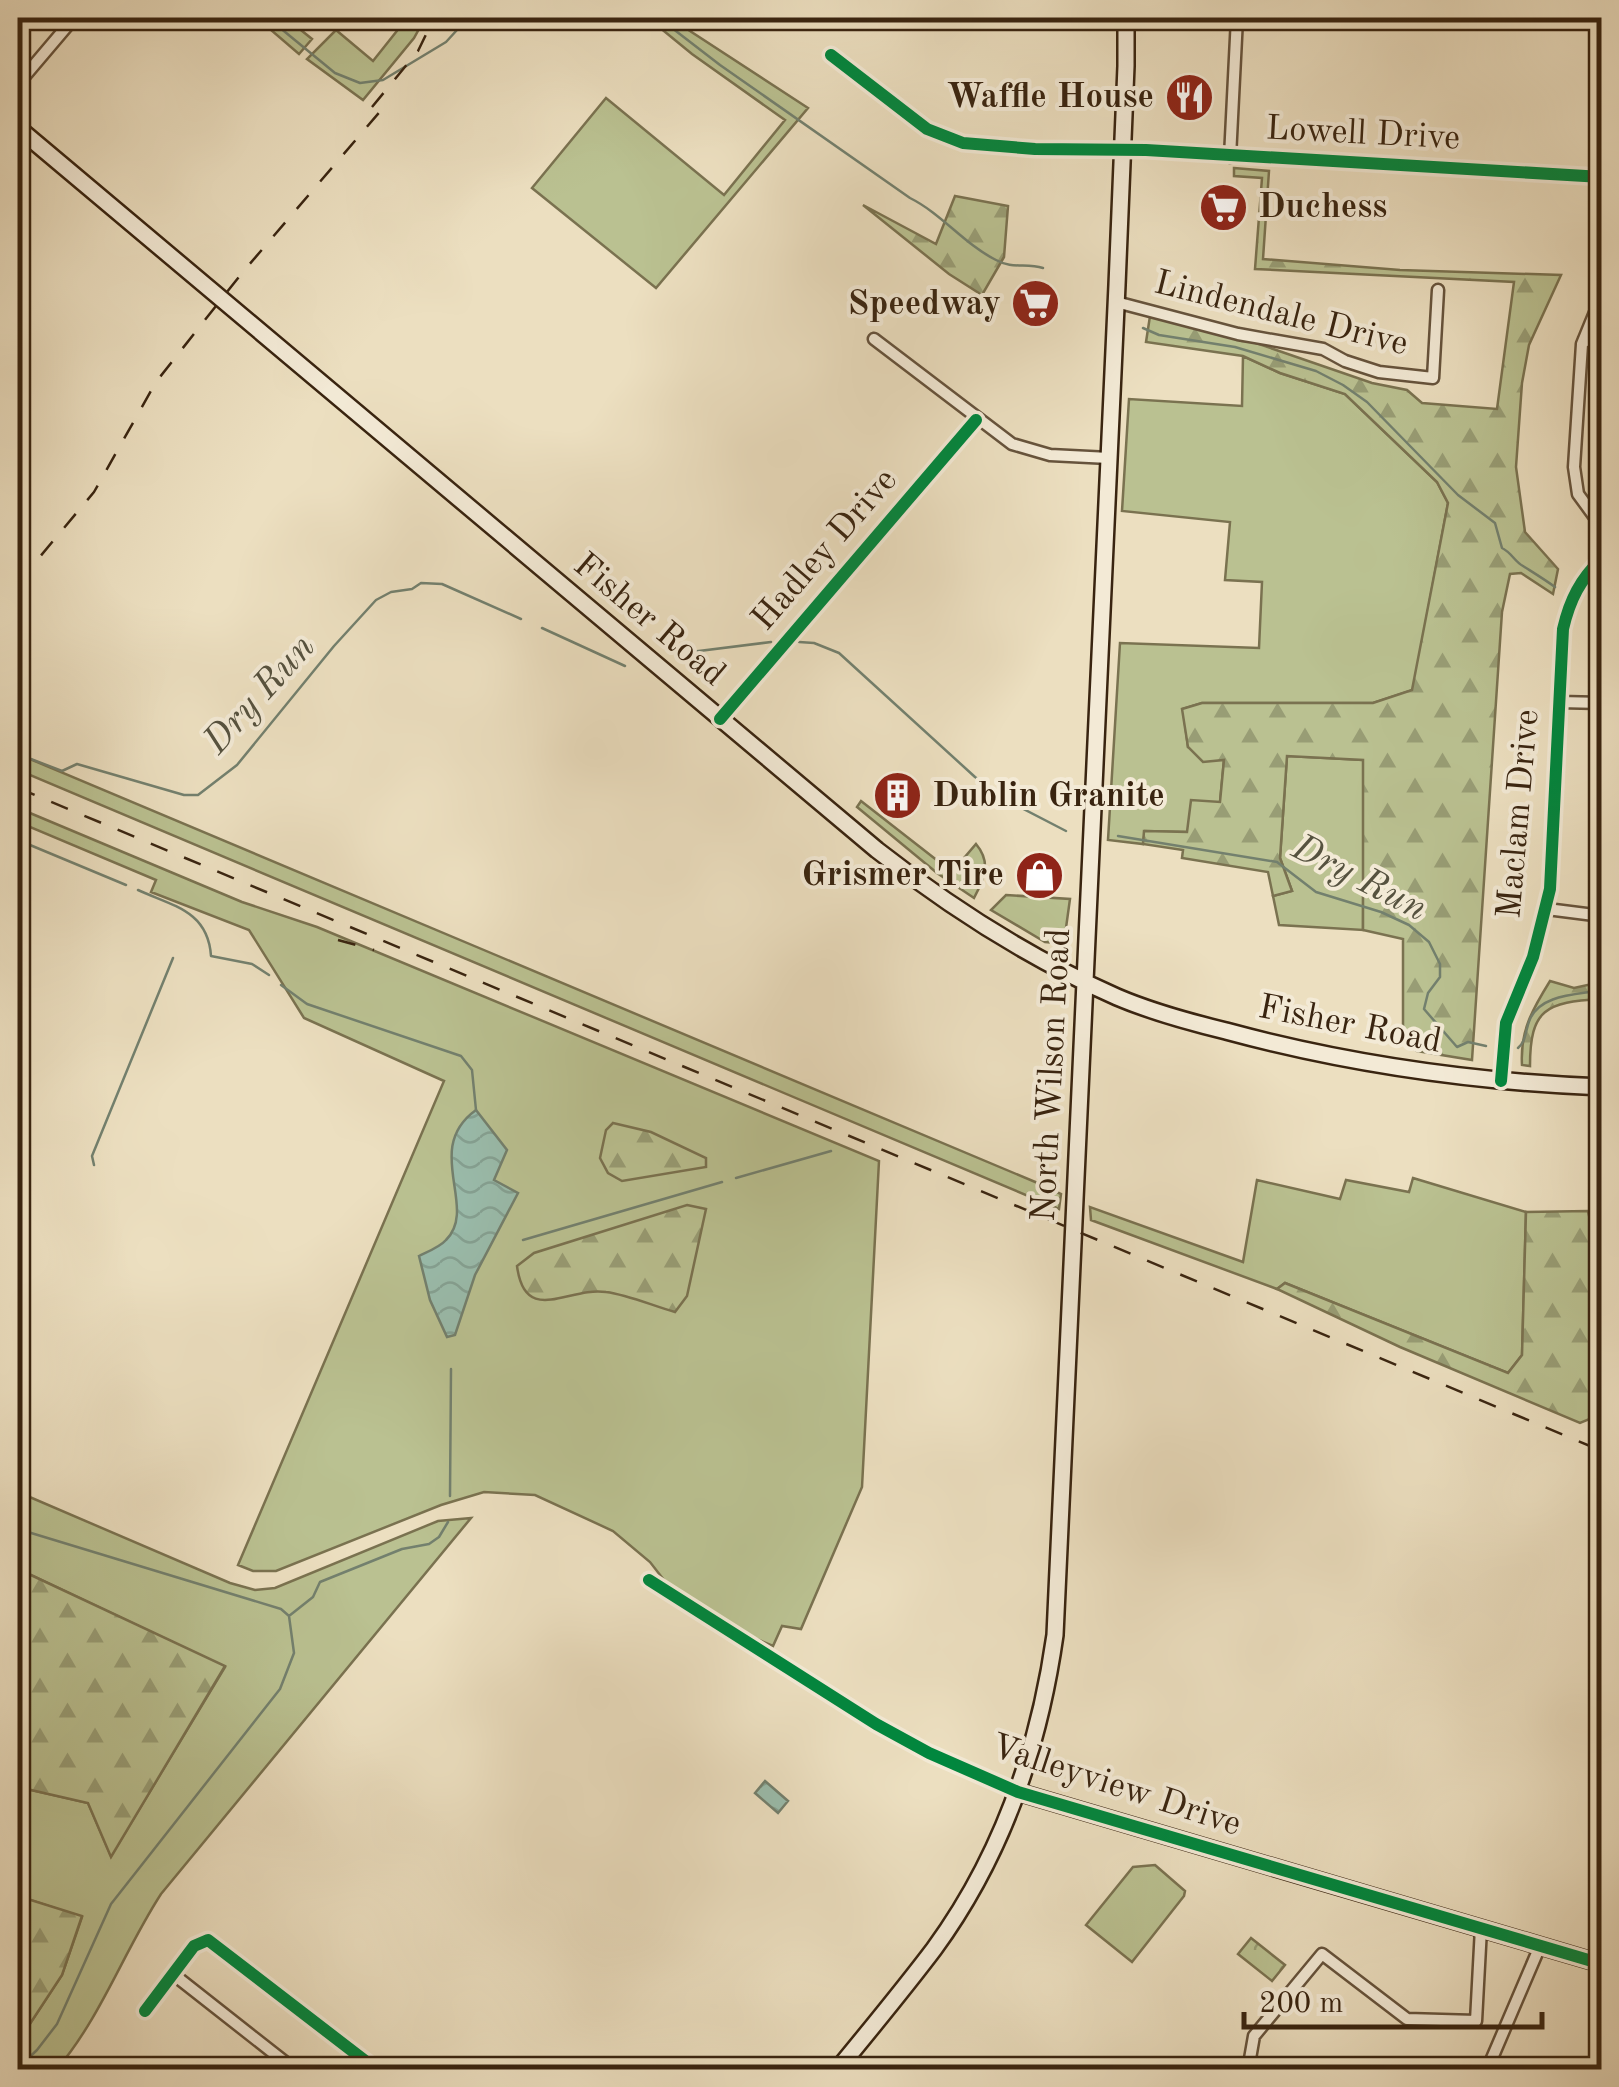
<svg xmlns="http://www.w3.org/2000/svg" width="1619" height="2087" font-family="'Old Standard TT',serif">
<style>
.green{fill:#bac191;stroke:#7a7250;stroke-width:2.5}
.forest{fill:url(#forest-firs);stroke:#7a7250;stroke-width:2.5}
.park{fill:url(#park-crowns);stroke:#7a7250;stroke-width:2.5}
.water{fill:url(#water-waves);stroke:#73806e;stroke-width:2.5}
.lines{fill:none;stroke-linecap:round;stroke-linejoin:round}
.stream{stroke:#73806e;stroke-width:2.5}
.street-casing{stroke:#66533c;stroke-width:15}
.secondary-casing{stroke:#392410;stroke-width:20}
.street{stroke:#f3ead6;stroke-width:10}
.secondary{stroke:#f3ead6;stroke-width:15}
.rail{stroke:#392410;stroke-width:2.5;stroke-dasharray:18 18;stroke-linecap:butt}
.cycleway-casing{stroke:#f3ead6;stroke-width:19}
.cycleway{stroke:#00873e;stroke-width:12}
.labels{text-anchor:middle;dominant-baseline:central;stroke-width:8;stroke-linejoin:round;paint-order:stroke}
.poi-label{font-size:35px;font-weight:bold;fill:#392410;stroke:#f3ead6;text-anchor:end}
.street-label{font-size:35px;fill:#392410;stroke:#f3ead6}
.water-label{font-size:38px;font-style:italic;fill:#56523f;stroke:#f3ead6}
</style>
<defs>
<pattern id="forest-firs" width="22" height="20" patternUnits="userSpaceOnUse" patternTransform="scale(2.5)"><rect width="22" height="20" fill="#bac191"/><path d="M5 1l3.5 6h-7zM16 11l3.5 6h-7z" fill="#989d75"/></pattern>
<pattern id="park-crowns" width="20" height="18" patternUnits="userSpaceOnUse" patternTransform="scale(2.5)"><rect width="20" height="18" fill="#bac191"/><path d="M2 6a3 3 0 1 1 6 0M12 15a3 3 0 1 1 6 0" fill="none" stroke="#989d75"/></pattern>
<pattern id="water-waves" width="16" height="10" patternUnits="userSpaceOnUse" patternTransform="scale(2.5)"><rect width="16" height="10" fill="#9abdad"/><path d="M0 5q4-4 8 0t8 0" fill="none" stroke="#85a294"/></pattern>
</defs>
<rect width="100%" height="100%" fill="#ecdfc0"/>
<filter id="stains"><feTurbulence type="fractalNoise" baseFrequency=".002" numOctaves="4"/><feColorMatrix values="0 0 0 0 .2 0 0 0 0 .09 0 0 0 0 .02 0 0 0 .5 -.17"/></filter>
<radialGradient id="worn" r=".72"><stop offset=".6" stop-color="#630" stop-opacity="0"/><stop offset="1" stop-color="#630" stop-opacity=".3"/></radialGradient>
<!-- green -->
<path class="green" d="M257 18H286L312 39 299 54Z
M401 18H425L414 38 363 100 307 59 336 30 373 61 404 22Z
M648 18H670L808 108 656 288 532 188 606 98 724 195 785 120 692 54Z
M1243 356 1280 373 1345 394 1437 482 1448 503 1413 690 1373 703H1202L1183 709 1188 747 1224 759 1220 802 1188 832 1145 831 1143 844 1108 840 1120 643 1259 648 1262 582 1225 580 1230 522 1122 511 1129 399 1242 406Z
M18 754 1040 1184 1061 1194 1059 1209 18 770Z
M1287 756 1364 760 1363 930 1279 925 1273 896 1292 891 1280 858Z
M861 801 952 872 976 844C992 863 984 879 974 898L937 873 857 807Z
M18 808 242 902 317 927 879 1161 862 1487 801 1629 782 1626 773 1646 747 1635 671 1589 650 1562 613 1531 535 1495 484 1492 441 1505 276 1571H253L238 1565 444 1081 304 1018 249 930 151 892 156 880 18 822Z
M1006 895 1070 899 1065 935 1056 943 1045 942 991 910Z
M1413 1178 1526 1212 1522 1355 1508 1373 1285 1283 1277 1289 1091 1220 1090 1207 1243 1262 1257 1180 1340 1199 1346 1180 1409 1192Z
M18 1492 230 1583 255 1590 275 1588 438 1521 471 1518 161 1894C124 1951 101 2017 57 2069H18V2042L62 1975 82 1917 18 1896V1787L88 1803 111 1856 225 1667 18 1569Z
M1155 1865 1185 1891 1184 1896 1132 1962 1086 1925 1133 1867Z"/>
<!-- forest -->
<path class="forest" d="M1234 168 1269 171 1263 259 1400 270 1561 275 1529 345 1522 383 1516 467 1525 532 1558 569 1553 594 1521 573 1510 574 1502 612 1472 1060 1417 1051 1403 1041V939L1363 930V760L1287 756 1280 858 1292 891 1273 896 1268 872 1182 858 1183 850 1143 844 1144 831 1187 832 1191 800 1220 802 1224 760 1203 762 1188 747 1182 709 1202 703H1373L1412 690 1448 503 1437 482 1345 394 1280 373 1243 356 1146 342 1150 316 1256 343 1372 383 1407 390 1422 403 1497 409 1514 282 1255 269 1262 178 1234 176Z
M955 196 1008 206 1004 257 982 295 949 274 863 205 936 244Z
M1550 981 1574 988 1601 982V999C1546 1002 1530 1009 1530 1066L1522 1065C1520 1031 1532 1010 1550 981Z
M613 1123 651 1132 706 1158V1167L622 1181 608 1173 600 1158 606 1130Z
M687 1205 706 1209 687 1296 675 1312C653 1306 629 1295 606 1292 569 1286 525 1327 517 1266L534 1253Z
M1588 1211 1594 1239 1601 1240 1602 1414 1580 1423 1400 1347 1277 1289 1285 1283 1508 1373 1522 1355 1526 1212Z
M18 1569 225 1666 111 1857 88 1803 18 1787Z
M18 1896 82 1916 62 1975 18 2042Z"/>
<!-- park -->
<path class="park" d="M1251 1938 1285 1965 1272 1981 1238 1954Z"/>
<!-- water -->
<path class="water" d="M476 1110 507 1150 494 1180 518 1193 475 1275 455 1335 447 1337 430 1300 419 1256C427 1252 440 1247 446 1240 479 1207 422 1149 476 1110Z
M765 1781 788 1801 778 1813 755 1793Z"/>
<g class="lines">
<!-- stream -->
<path class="stream" d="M268 18 335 73 360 83 383 80 446 42 468 18
M659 18 720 65 910 198C942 214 964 244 996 260 1012 269 1026 263 1043 268
M1143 328 1159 335 1235 347 1316 371 1343 385 1367 402 1458 495 1495 523 1502 548C1512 553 1514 561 1523 566 1534 573 1544 579 1555 587
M1590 616 1602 623
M542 628 625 666
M799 642 814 643 839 653 975 777 1006 800 1066 831
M675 654 771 642
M18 754 62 771 77 764 184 795H198L237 765 334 646 376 600 391 592 412 589 421 583 442 584 521 619
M1118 836 1277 862 1316 892 1381 912 1409 925 1429 942 1440 964V977L1428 993 1424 1009 1457 1047 1468 1042 1486 1046
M18 840 126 885
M138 890C173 906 208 911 211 956L252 964 269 975
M281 985 307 1004 461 1056 472 1070 476 1110
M1518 1048C1527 1040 1525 1030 1530 1019 1541 994 1577 995 1602 990
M94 1165 92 1156 173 958
M736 1178 831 1151
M523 1240 722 1182
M450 1496 451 1369
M18 1529 281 1609 289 1616 313 1597 320 1582 402 1549 429 1544 439 1537 448 1522
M18 2068 37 2050 57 2024 111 1904 280 1689 294 1653 289 1616"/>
<defs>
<path id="street" d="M831 55 927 129 963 143 1035 149 1146 150 1602 177
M18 84 74 18
M1230 157 1237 18
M1602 267 1598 305 1582 344 1574 467 1578 494 1602 527
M1116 302 1238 334 1323 349 1345 361 1379 372 1433 378 1438 290
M874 339 1012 444 1050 455 1109 458
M1584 339 1602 346
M1560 702 1602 703
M720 719 976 420
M1547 909 1602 916
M1501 1081 1506 1023 1533 957 1550 889 1563 629C1570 599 1580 580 1602 558
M649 1580 876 1724 929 1753 1018 1792
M173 1974 295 2070
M145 2011 194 1946 208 1940 377 2070
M1248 2070 1254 2036 1322 1954 1407 2019 1476 2021 1481 1928
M1487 2070 1540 1946"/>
<path id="secondary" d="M18 128 877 850C951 908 1031 959 1117 997 1152 1012 1189 1022 1226 1031 1348 1064 1475 1082 1602 1087
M1018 1792 1602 1964
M837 2070C870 2030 903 1990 934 1949 1002 1856 1039 1748 1055 1635L1117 285 1126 66V24L1123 18"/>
</defs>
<!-- street casing -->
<use href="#street" class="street-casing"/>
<!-- secondary casing -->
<use href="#secondary" class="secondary-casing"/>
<!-- street -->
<use href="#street" class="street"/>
<!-- secondary -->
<use href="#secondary" class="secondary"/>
<!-- rail -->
<path class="rail" d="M372 107 418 51 434 18
M18 583 94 492 156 382 242 273 389 101
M18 788 1602 1451
M338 940 374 950"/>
<defs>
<path id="cycleway" d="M831 55 927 129 963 143 1035 149 1146 150 1602 177
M720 719 976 420
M1501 1081 1506 1023 1533 957 1550 889 1563 629C1570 599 1580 580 1602 558
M649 1580 876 1724 929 1753 1018 1792 1602 1964
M145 2011 194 1946 208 1940 377 2070"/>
</defs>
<!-- cycleway casing -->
<use href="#cycleway" class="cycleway-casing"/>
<!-- cycleway -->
<use href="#cycleway" class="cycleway"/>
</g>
<!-- icons -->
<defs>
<symbol id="restaurant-disc" viewBox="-11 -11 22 22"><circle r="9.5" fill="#8f2418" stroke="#f3ead6"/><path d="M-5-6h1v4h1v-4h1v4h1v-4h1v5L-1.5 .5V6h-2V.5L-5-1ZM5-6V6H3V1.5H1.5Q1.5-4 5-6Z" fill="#fff"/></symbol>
<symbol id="supermarket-disc" viewBox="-11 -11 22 22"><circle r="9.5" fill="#8f2418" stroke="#f3ead6"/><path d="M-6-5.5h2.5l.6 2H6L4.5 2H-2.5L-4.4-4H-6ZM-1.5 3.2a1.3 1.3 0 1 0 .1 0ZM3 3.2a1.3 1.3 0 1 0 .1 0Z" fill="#fff"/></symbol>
<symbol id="building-disc" viewBox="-11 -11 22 22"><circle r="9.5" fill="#8f2418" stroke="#f3ead6"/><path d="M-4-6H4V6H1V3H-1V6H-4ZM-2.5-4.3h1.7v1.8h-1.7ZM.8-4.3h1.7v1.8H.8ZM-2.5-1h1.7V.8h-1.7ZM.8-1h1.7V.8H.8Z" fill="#fff"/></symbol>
<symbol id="shop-disc" viewBox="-11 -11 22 22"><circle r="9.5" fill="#8f2418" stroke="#f3ead6"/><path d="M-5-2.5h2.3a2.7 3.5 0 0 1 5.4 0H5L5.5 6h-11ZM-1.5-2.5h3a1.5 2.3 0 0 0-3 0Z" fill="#fff"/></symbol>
</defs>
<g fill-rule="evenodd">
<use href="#restaurant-disc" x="1162" y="70" width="55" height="55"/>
<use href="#supermarket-disc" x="1196" y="180" width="55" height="55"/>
<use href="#supermarket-disc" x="1008" y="276" width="55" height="55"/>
<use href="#building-disc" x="870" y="768" width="55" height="55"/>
<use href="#shop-disc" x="1012" y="848" width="55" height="55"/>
</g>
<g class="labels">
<!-- poi labels -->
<g class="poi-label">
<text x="1154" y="97">Waffle House</text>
<text x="1258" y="207" text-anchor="start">Duchess</text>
<text x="1001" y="304">Speedway</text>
<text x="932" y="796" text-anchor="start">Dublin Granite</text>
<text x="1004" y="875">Grismer Tire</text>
</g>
<!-- street labels -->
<g class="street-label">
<text transform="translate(1363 134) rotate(3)">Lowell Drive</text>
<text transform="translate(1281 314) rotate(14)">Lindendale Drive</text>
<text transform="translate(825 550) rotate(-49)">Hadley Drive</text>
<text transform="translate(649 620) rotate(40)">Fisher Road</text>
<text transform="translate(1519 814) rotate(-85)">Maclam Drive</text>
<text transform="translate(1350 1025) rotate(11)">Fisher Road</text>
<text transform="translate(1052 1075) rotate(-87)">North Wilson Road</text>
<text transform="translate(1116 1786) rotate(18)">Valleyview Drive</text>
</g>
<!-- water labels -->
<g class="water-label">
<text transform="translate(260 695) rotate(-48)">Dry Run</text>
<text transform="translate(1359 879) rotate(27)">Dry Run</text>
</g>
</g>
<!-- margin -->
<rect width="1619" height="2087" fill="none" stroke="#ecdfc0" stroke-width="60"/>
<rect x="20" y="20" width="1579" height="2047" fill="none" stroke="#392410" stroke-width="5"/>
<rect x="30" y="30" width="1559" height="2027" fill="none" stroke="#392410" stroke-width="2.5"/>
<!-- scale -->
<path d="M1244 2012v15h298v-15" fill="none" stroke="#392410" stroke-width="5"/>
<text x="1259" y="2012" font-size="30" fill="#392410" stroke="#f3ead6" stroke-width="8" paint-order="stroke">200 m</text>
<rect width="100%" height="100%" filter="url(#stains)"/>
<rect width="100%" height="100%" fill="url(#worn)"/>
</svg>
